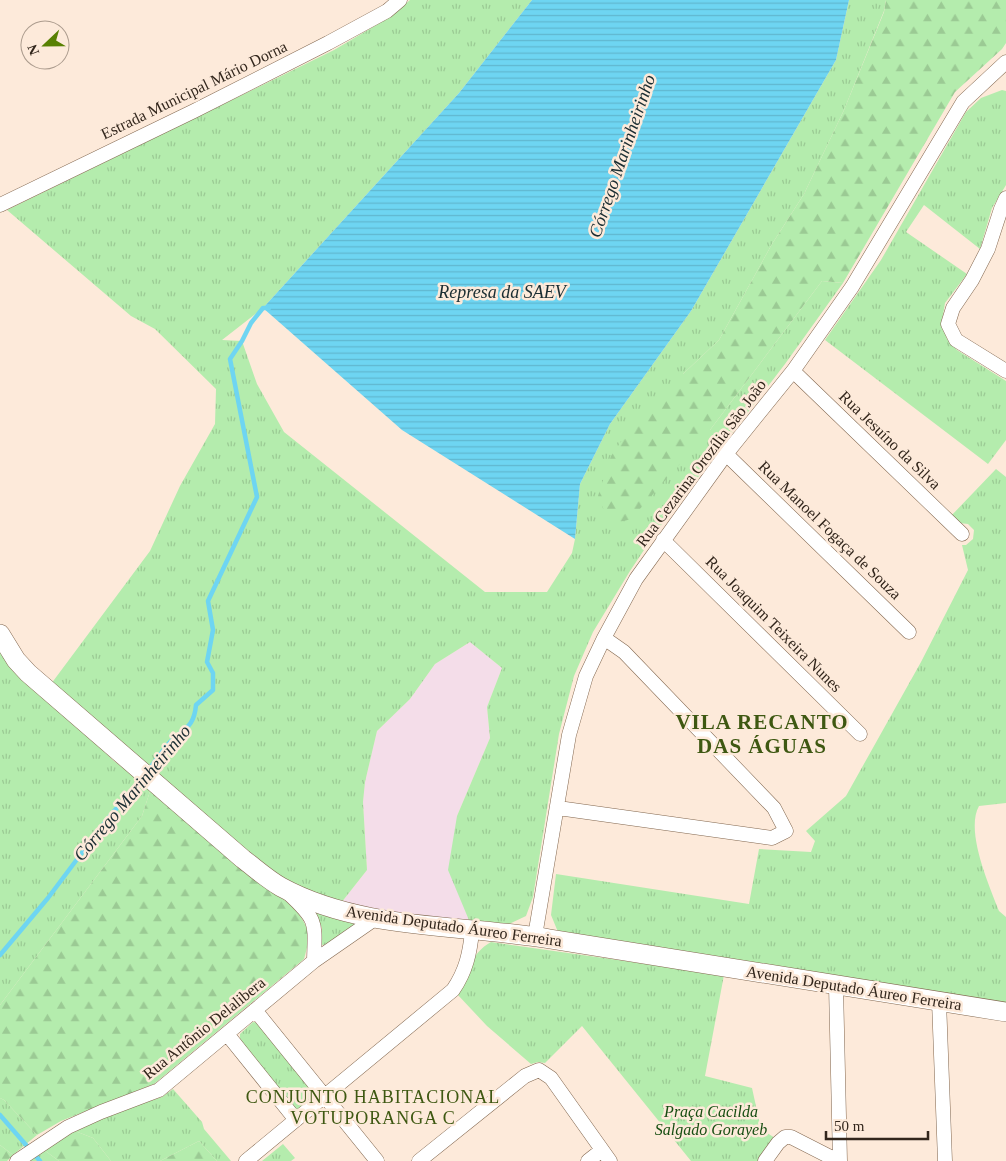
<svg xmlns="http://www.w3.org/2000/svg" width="1006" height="1161" font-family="'Times New Roman',serif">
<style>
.industrial{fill:#f4dde9}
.grass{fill:url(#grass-tufts)}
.forest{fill:url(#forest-firs)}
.water{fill:url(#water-rules)}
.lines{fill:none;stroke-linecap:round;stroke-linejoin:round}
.stream{stroke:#6ed5f2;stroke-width:4.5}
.street-casing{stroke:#82674f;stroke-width:15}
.secondary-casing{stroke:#82674f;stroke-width:20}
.street{stroke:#fff;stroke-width:14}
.secondary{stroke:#fff;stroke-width:19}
.labels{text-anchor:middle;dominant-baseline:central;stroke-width:5;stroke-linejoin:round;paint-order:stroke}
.street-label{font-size:16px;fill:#32261c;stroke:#fdeada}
.park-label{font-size:16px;font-style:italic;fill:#174e12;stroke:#fdeada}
.water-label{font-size:18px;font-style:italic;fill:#1a2d32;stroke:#fdeada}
.neighbourhood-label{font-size:18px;letter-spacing:1px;fill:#3e5812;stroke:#fdeada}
.district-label{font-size:21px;font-weight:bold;letter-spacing:1px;fill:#3e5812;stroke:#fdeada}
</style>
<defs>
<pattern id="grass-tufts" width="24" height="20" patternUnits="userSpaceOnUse" patternTransform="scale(1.25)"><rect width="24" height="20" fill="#b4ecad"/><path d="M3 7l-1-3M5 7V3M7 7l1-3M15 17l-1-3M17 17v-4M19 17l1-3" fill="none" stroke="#9bca94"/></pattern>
<pattern id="forest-firs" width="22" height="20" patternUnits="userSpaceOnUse" patternTransform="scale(1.25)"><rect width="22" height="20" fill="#b4ecad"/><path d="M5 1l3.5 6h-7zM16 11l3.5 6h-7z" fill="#9bca94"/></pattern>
<pattern id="water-rules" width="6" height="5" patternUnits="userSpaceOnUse" patternTransform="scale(1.25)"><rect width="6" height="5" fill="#6ed5f2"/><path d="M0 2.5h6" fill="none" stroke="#60b7cf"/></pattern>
</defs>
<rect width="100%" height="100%" fill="#fdeada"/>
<!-- industrial -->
<path class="industrial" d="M470 642 502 668 487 707 490 738 457 816 471 925 341 903 367 870 363 802 365 782 377 731 410 699 435 664Z"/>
<!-- grass -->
<path class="grass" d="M410 0H532L459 93 263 308 222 340 242 341 257 384 284 432 485 592H547L572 553 575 539 580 484 610 424 691 311 836 60 849 0H886L884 11 844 110 804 194 772 244 719 340 683 374 710 430 822 281 843 283 785 364 656 532 630 571 593 632 574 676 559 734 533 897 526 916 505 926 471 925 448 870 457 816 490 738 487 707 502 668 470 642 435 664 410 699 377 731 365 782 363 802 367 870 341 903 284 881 51 684 150 551 180 486 215 424 216 389 155 329 131 316 7 210 334 50 390 17Z
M1002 90 1006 91V185L992 208 980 249 924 205 906 232 967 274 945 303 942 321 947 339 957 350 1006 381V440L988 464 825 340 881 260 966 112 981 98Z
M996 469 1006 477V803L979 806C965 831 989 885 999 911L1006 917V1003L558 932 551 915 556 874 749 904 759 849 811 852 815 841 806 831 846 796 921 662 968 570 962 545H966L973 539 974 530 968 524 959 523 951 516Z
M0 646 25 676 114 761 151 788 142 816 0 1005Z
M315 912 362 923 331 944 322 945V928Z
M491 942 724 975 705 1076 752 1088 761 1129 775 1138 758 1161H691L582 1026 545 1063 538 1062 531 1064 487 1026 457 994C466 974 471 953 491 942Z
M253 1022 258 1023 314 1093 315 1099 301 1110 296 1109 240 1041V1034Z
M173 1089 202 1122 204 1129 231 1161H217L199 1141 160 1161H111L93 1138 75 1131 102 1117 162 1097Z
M0 1098 4 1100 37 1135 13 1155 0 1145Z
M283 1144 295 1158 291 1161H262Z
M44 1150 59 1161H28Z"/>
<!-- forest -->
<path class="forest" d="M886 0H1006V43L1002 49 955 92 843 283 822 281 710 430 631 519 610 525 598 496 611 456 646 406 683 374 719 340 772 244 804 194 844 110 884 12Z
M151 788 295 909C310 929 311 934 304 959L154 1084 61 1121 37 1135 4 1100 0 1098V1005L142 816Z
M75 1131 93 1138 111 1161H59L44 1150Z
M199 1141 217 1161H160Z
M0 1145 13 1155 7 1161H0Z"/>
<!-- water -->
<path class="water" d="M532 0H849L836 60 691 311 610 424 580 484 575 539 402 430 263 308 459 93Z"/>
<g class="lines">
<!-- stream -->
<path class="stream" d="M148 771C155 761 162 751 170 742 184 728 194 728 196 705L213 690V673L207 662 213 630 208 601 257 497 230 359 242 341 251 323 263 308H269
M0 955 48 898 105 822 143 777
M0 1115 40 1161"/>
<defs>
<path id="street" d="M1006 198 1001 209 988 249 972 280 953 308 948 324 956 340 1006 371
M0 205 194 111 328 43 387 11 400 0
M793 371 962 534
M726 454 909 632
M663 540 860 734
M558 808 772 838 786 831 774 808 624 652 604 638
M289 894C318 921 315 922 314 961
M535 936 569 735 586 676 604 638 636 579 726 454 793 371 852 287 963 102 1006 62
M836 986 840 1161
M939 1001 945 1161
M255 1010 377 1161
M227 1034 296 1120
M17 1161 68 1127 101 1112 159 1090 314 961 376 918
M246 1161 453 990C466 971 470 953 472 931
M419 1161 525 1076 539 1070 551 1078 610 1161
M588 1161 602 1150
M765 1161 778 1143 785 1137H791L838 1161"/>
<path id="secondary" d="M0 634 16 660 28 673 243 859C255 868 267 879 281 887 362 931 462 924 550 939 702 964 854 988 1006 1012"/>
</defs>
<!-- street casing -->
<use href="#street" class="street-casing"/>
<!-- secondary casing -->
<use href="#secondary" class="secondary-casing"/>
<!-- street -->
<use href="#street" class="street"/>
<!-- secondary -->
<use href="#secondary" class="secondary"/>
</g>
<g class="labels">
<!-- street labels -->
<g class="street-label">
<text transform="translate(194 90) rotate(-26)">Estrada Municipal Mário Dorna</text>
<text transform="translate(890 440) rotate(44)">Rua Jesuíno da Silva</text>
<text transform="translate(701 463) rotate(-53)">Rua Cezarina Orozília São João</text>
<text transform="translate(830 530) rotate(44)">Rua Manoel Fogaça de Souza</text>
<text transform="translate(774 624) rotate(45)">Rua Joaquim Teixeira Nunes</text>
<text transform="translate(454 926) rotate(8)">Avenida Deputado Áureo Ferreira</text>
<text transform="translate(854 988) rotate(9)">Avenida Deputado Áureo Ferreira</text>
<text transform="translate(204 1028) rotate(-39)">Rua Antônio Delalibera</text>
</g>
<!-- park labels -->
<g class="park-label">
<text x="711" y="1111">Praça Cacilda<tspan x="711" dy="18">Salgado Gorayeb</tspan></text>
</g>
<!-- water labels -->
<g class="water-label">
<text transform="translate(622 156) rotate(-71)">Córrego Marinheirinho</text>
<text x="502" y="292">Represa da SAEV</text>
<text transform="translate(132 793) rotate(-50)">Córrego Marinheirinho</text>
</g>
<!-- neighbourhood labels -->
<g class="neighbourhood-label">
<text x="373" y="1097">CONJUNTO HABITACIONAL<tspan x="373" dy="21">VOTUPORANGA C</tspan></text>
</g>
<!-- district labels -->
<g class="district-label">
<text x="762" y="722">VILA RECANTO<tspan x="762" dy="24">DAS ÁGUAS</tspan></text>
</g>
</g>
<!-- north arrow -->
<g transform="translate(45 45) rotate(248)"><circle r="24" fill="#fdeada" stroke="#ac9c8e"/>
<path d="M0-4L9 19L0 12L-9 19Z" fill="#588002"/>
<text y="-8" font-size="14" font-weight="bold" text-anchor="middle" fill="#32261c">N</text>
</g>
<!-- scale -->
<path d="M826 1131v8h102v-8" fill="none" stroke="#32261c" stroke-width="2.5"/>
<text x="834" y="1131" font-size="15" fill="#32261c" stroke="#fdeada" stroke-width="4" paint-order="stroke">50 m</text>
</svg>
